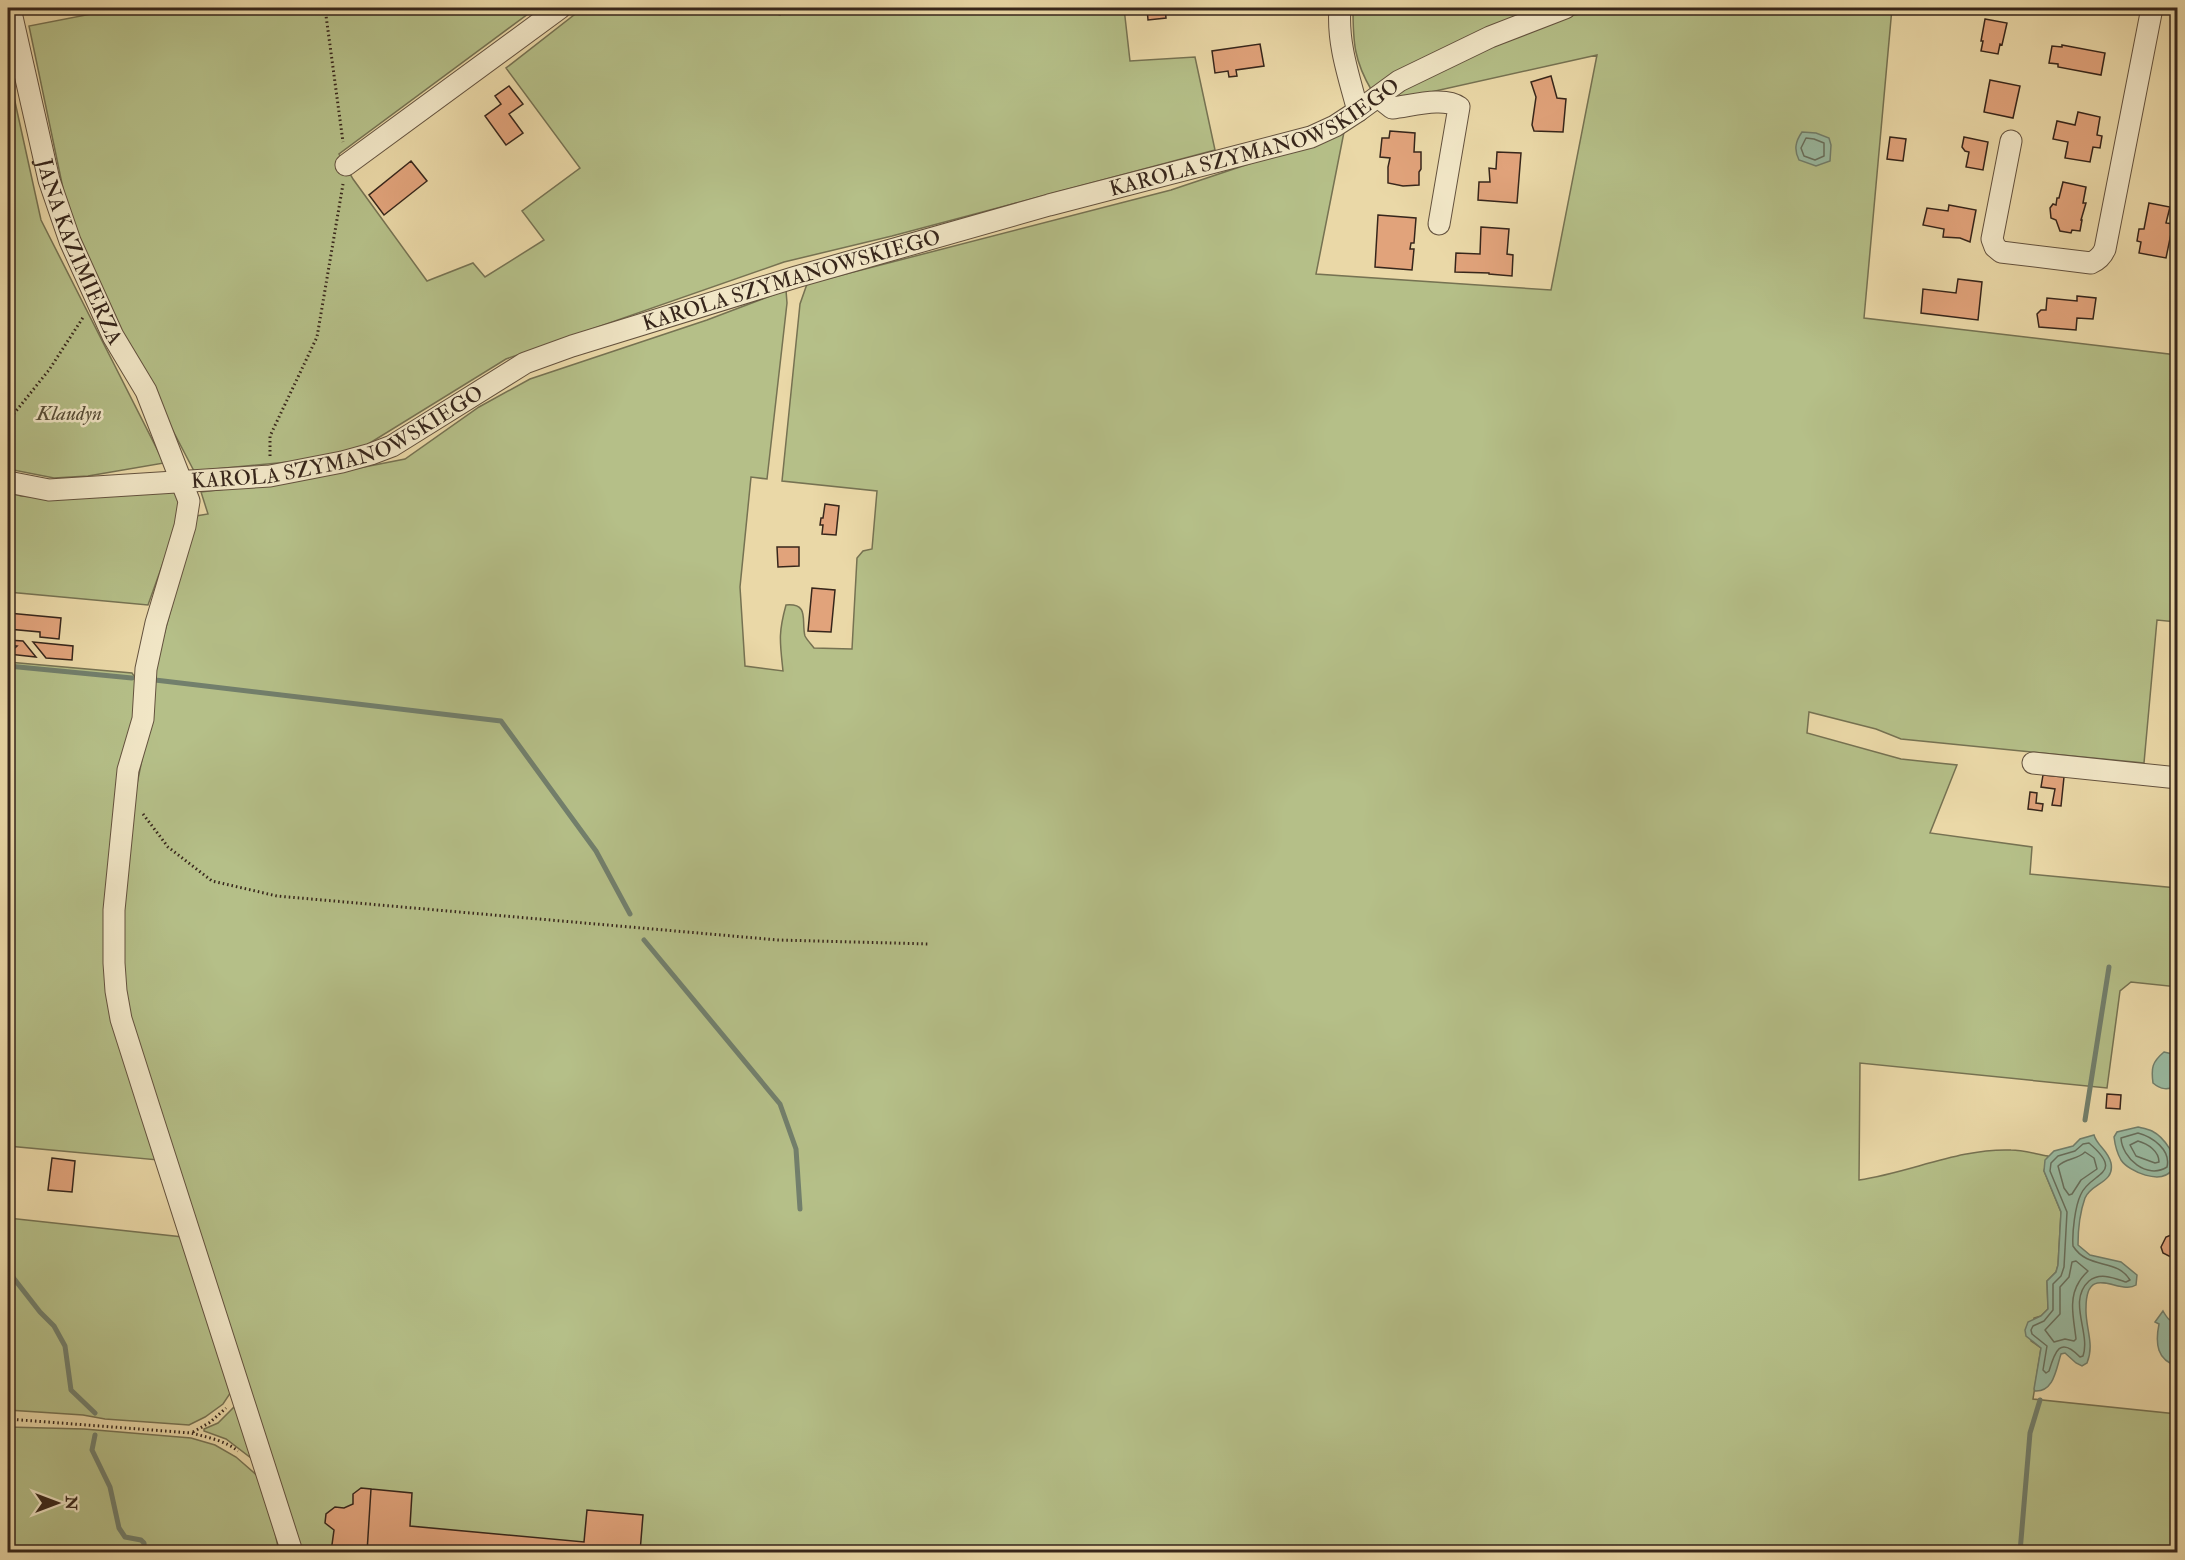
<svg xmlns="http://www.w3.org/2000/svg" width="2185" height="1560" font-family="'IM FELL Double Pica',serif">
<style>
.green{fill:#b5bf88;stroke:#767252;stroke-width:1.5}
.water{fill:#9abba2;stroke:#727f6c;stroke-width:1.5}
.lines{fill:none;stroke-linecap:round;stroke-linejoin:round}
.shore{stroke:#68705e;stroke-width:1.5}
.stream{stroke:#727f6c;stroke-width:5}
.building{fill:#e1a37b;stroke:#37261b;stroke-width:1.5}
.minor-casing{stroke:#64523e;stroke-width:23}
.path{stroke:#37261b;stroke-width:3;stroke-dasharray:1.5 3;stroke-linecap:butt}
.minor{stroke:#f1e6c6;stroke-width:21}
.labels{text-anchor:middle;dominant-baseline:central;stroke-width:5;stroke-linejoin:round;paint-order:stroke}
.street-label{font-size:21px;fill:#37261b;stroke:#f1e6c6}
.park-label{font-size:21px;font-style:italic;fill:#564c36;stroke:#f1e6c6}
</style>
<rect width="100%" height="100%" fill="#ead8a7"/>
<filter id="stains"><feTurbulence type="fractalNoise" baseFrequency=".00333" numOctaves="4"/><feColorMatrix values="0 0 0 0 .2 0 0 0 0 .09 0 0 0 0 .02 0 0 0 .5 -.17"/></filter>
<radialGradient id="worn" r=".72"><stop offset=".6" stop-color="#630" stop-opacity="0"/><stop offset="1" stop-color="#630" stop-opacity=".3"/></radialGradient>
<!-- green -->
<path class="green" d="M122 8H536L339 154 353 179 427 281 473 263 485 277 544 240 522 211 580 168 506 68 583 8H759L780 15V8H1124L1130 61 1195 57 1215 150 892 236 784 262 506 359 365 446 320 459 194 471 113 316 69 217 29 26Z
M1353 8H1544L1372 91C1354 61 1353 42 1353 8Z
M1618 8H1892L1864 318 2177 355V622L2157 620 2144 763 1901 739 1876 729 1809 712 1807 733 1901 759 1957 765 1930 833 2032 847 2030 874 2177 888 2178 987 2131 982 2120 991 2107 1088 1860 1063 1859 1180C1909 1173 1960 1148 2011 1150 2023 1150 2036 1154 2048 1156L2044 1171 2061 1212 2058 1265 2056 1272 2047 1281 2048 1309 2041 1316 2034 1318 2031 1341 2041 1348 2033 1399 2177 1414V1552H301L134 1040 123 983 124 888 129 823 145 745 155 668 196 516 208 514 201 492 298 480 405 459 479 407 530 379 707 320 786 290 787 303 767 479 751 477 740 587 745 666 783 671C780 642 778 634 786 605 810 603 801 621 805 636 807 640 811 644 814 648L852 649 857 558 863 551 872 549 877 491 782 481 800 304 807 284 1171 190 1344 132 1316 274 1551 290 1597 55 1395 100 1399 89 1555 18Z
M8 70 41 220 164 463 88 476 54 478 8 469Z
M168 491 181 494 177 524 148 605 8 592V492L21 496 44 498Z
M8 662 132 673 140 685 106 958 158 1160 8 1146Z
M8 1218 183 1237 231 1392 223 1404 205 1417 189 1425 105 1419 83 1415 8 1410Z
M240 1401 255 1461 226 1439 204 1431V1429L218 1423Z
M8 1427 84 1429 191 1438 215 1445 236 1457 260 1478 271 1513 279 1552H8Z"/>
<!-- water -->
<path class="water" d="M1802 132 1816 133 1829 138 1831 145 1830 161 1816 166 1799 160C1794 150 1795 142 1802 132Z
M2164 1052 2177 1055V1086C2168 1090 2161 1090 2153 1083 2151 1068 2152 1062 2164 1052Z
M2138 1127C2142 1128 2148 1129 2152 1131 2162 1136 2181 1158 2172 1170 2161 1185 2129 1172 2121 1160 2117 1153 2115 1145 2114 1137L2117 1132Z
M2094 1135C2097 1146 2108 1150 2111 1163 2115 1183 2091 1183 2085 1198 2080 1212 2078 1231 2078 1245L2090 1255 2121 1262 2137 1275 2136 1285C2120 1296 2086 1261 2086 1308 2085 1327 2095 1344 2087 1363L2082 1366 2076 1363 2065 1353 2061 1354C2056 1369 2054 1392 2035 1391L2034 1389 2041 1348 2026 1336 2025 1330 2028 1322 2041 1316 2048 1309 2047 1281 2056 1272 2058 1265 2061 1212 2044 1171 2045 1160 2054 1151 2073 1146 2080 1139Z
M2163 1311C2167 1318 2170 1322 2177 1323V1366C2157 1360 2155 1344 2159 1324L2155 1322Z"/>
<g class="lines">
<!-- shore -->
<path class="shore" d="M1806 138 1814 139 1824 143V156L1815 160 1804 156 1801 148Z
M2138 1133C2153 1137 2171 1150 2167 1167 2147 1180 2122 1158 2121 1138Z
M2138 1141C2148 1144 2159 1151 2159 1162L2155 1163 2136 1156 2130 1145Z
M2089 1143C2126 1175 2091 1172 2081 1194 2075 1206 2072 1233 2073 1246 2088 1270 2117 1258 2130 1280L2126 1282C2114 1278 2100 1272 2089 1281 2067 1301 2091 1333 2083 1356L2080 1357C2060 1336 2055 1351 2049 1371L2046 1373 2043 1370 2047 1346 2032 1334 2031 1330 2033 1326 2044 1321 2053 1310V1284L2061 1276 2064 1267 2067 1212 2050 1171 2051 1163 2058 1156 2075 1151 2083 1144Z
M2085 1152 2094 1158 2097 1169 2081 1180 2072 1194 2069 1195 2064 1188 2058 1166C2066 1158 2077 1160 2085 1152Z
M2076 1261 2088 1271C2085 1274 2081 1278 2079 1282 2068 1299 2074 1320 2076 1339L2074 1341 2065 1339 2054 1342 2045 1330 2060 1314V1287L2069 1277 2072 1262Z"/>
<!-- stream -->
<path class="stream" d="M8 666 132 678
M155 680 501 721 596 851 630 914
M644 940 780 1104 796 1149 800 1209
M2085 1120 2109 967
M8 1271 40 1312 54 1326 65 1346 71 1390 95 1413
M95 1435 92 1450 110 1487 119 1528 125 1537 141 1540 144 1543 145 1552
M2020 1552 2030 1433 2040 1400"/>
</g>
<!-- building -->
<path class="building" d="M1147 8H1165L1166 18 1148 20Z
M1985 19 2007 23 2002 45 2000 44 1998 54 1981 51 1983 41H1981Z
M1260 44 1264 66 1236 70 1237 76 1229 77 1228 71 1215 73 1212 51Z
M2062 45 2105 53 2101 75 2058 67V64L2049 63 2052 46 2062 47Z
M1551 76 1557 98 1566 99 1563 132 1534 131 1532 125 1536 97 1531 82Z
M1990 80 2020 86 2013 118 1984 112Z
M509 86 523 104 509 114 523 133 506 145 485 116 501 104 495 96Z
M2078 112 2100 117 2097 135 2102 136 2100 148 2093 147 2090 162 2065 158 2068 142 2053 139 2057 121 2075 125Z
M1390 131 1415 133 1414 152H1421V169L1419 172V185L1403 186 1388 183V167L1390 158 1380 157 1382 138H1389Z
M1890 137 1906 139 1903 161 1887 159Z
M1964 137 1988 142 1983 170 1966 167 1969 152 1965 151 1962 147Z
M1497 152 1521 153 1517 203 1478 200 1479 182H1490L1489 168 1496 169Z
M411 161 427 181 384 215 369 195Z
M2063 182 2086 187 2083 203H2086L2081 220H2082L2080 231 2072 230 2071 233 2060 231 2056 220 2051 218 2050 208 2053 204 2056 205 2057 198H2059Z
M2149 203 2170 207 2166 223 2173 224 2166 258 2139 253 2141 242 2137 241 2139 229H2144Z
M1949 205 1976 210 1970 242 1960 238 1943 237 1944 229 1923 225 1927 208 1948 211Z
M1378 215 1416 218 1414 243H1411L1410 249H1414L1412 270 1375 267Z
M1481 227 1509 229 1507 254 1513 255 1512 276 1489 274V273L1455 272 1456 253 1480 254Z
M1958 279 1982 282 1978 320 1921 313 1923 289 1956 293Z
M2077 296 2096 298 2093 319 2077 318 2076 330 2039 327 2037 314 2041 310H2046L2047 298 2077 301Z
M825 504 839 506 836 535 822 534 823 525H820L821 518H823Z
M777 547H799V566L778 567Z
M812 588 835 590 831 632 808 631Z
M8 613 61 618 59 639 40 637V632L8 629Z
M8 640 23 641 36 657 8 654 17 646 8 645Z
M33 642 73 646 72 660 46 658Z
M2043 775 2064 777 2061 806 2052 805 2055 789 2041 787Z
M2030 792 2037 793 2036 803 2043 804 2042 811 2028 809Z
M2107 1094 2121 1095 2120 1109 2106 1108Z
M52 1158 75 1161 72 1192 48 1190Z
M2171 1235 2178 1236V1298H2176L2173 1258 2163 1253 2161 1247 2166 1237Z
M361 1488 371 1489 367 1552H331L334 1530 325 1523 326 1514 335 1507 344 1508 353 1504V1494Z
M371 1489 412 1493 410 1526 584 1542 587 1510 643 1515 640 1552H367Z"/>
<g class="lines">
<defs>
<g id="minor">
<path id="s1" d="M10 8 49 180 70 241 113 336 146 391 189 501 185 526 156 623 146 669 143 719 128 770 114 910V963L116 991 121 1019 149 1107 292 1552"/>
<path d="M1340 8C1337 43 1349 77 1358 111"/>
<path d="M1378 97 1392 108C1411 106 1444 96 1459 107L1439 224"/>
<path d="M2011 141 1992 239 1995 247 2001 252 2091 263C2098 260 2102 256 2105 249L2152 8"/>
<path d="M346 165 560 8"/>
<path id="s2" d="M8 482 49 490 270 476 342 462 371 454 392 446 525 363 572 346 796 277 1049 205 1311 137 1335 126 1358 111 1399 81 1490 37 1565 8"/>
<path d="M2033 763 2178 778"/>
</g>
</defs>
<!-- minor casing -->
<use href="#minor" class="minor-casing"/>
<!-- path -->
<path class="path" d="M325 8 343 142
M8 421 49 370 84 316
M270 456V436L317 337 343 184
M143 814 168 847 212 881 277 896 778 940 930 944
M8 1419 191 1433C207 1437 226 1441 238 1451
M193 1432 209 1423 226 1408"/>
<!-- minor -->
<use href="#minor" class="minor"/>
</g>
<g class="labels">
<!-- street labels -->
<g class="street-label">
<text stroke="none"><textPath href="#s2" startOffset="1311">KAROLA SZYMANOWSKIEGO</textPath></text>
<text stroke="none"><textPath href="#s1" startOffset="254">JANA KAZIMIERZA</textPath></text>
<text stroke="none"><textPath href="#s2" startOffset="825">KAROLA SZYMANOWSKIEGO</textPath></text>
<text stroke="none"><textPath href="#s2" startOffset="339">KAROLA SZYMANOWSKIEGO</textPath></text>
</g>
<!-- park labels -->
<g class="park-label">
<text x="69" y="413">Klaudyn</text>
</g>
</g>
<!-- margin -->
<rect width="2185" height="1560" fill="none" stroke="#ead8a7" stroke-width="30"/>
<rect x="9" y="9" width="2167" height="1542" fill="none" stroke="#37261b" stroke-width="3"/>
<rect x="15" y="15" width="2155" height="1530" fill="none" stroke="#37261b" stroke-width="1.5"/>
<!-- north arrow -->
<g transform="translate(57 1503) rotate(90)" stroke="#f1e6c6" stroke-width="4.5" paint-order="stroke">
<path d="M0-4.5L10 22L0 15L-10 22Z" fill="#37261b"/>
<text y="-9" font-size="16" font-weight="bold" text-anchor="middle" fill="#37261b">N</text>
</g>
<rect width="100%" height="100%" filter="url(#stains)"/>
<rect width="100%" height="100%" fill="url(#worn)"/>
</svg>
